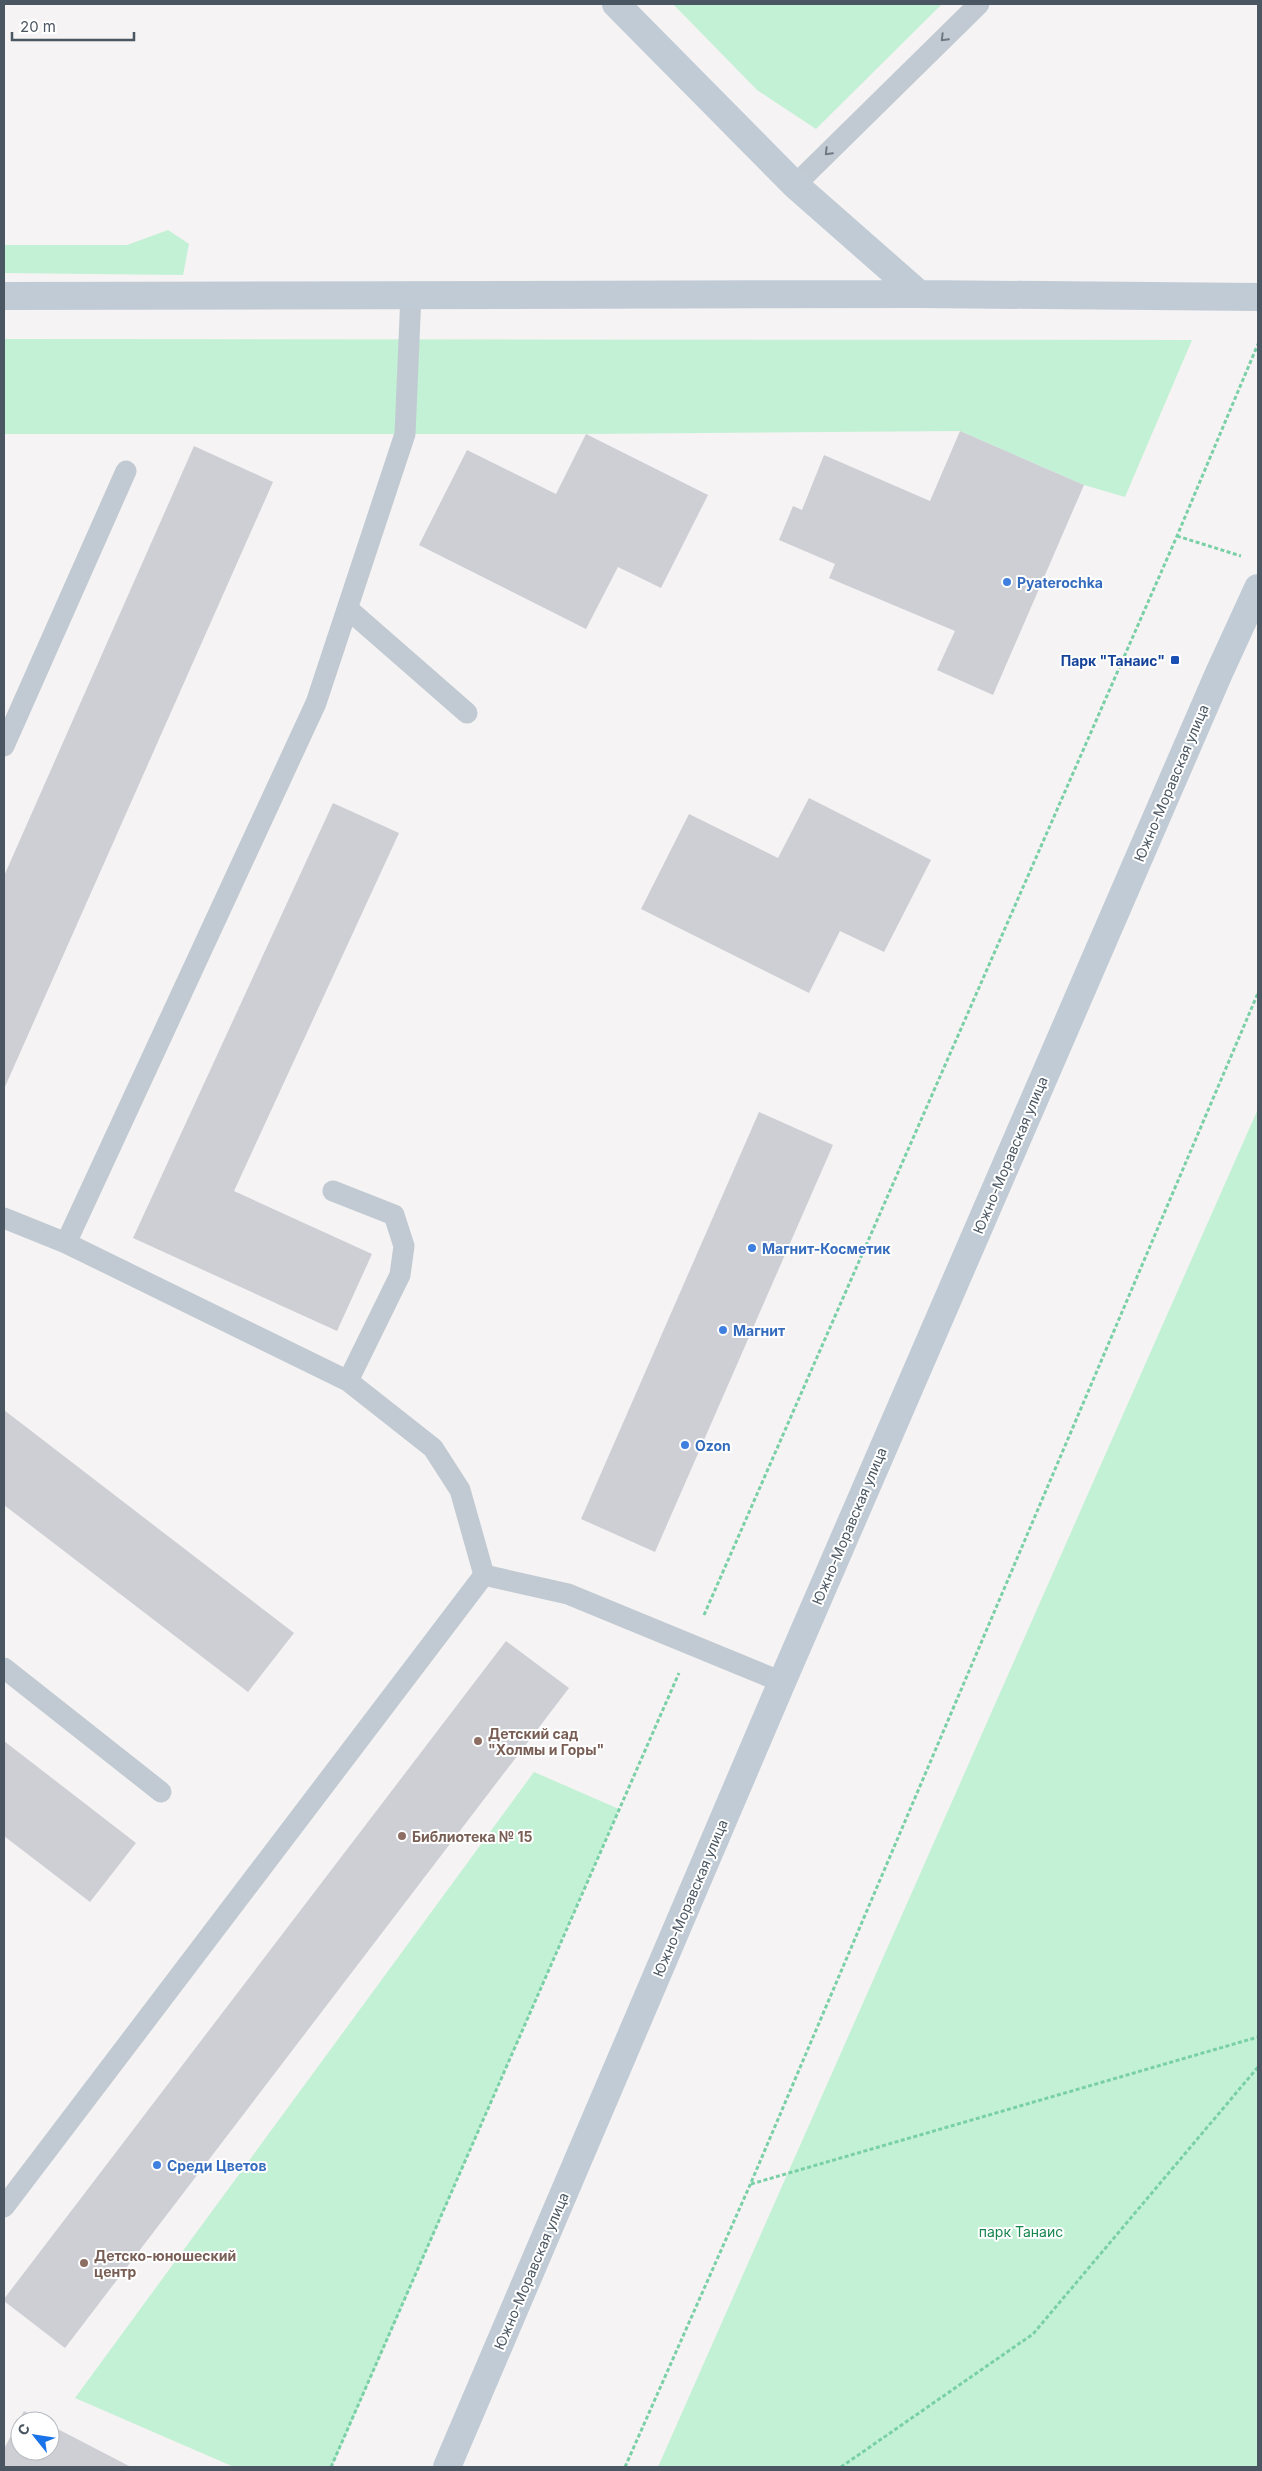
<svg xmlns="http://www.w3.org/2000/svg" width="1262" height="2471" font-family="Inter,sans-serif">
<style>
.green{fill:#c3f1d5}
.building{fill:#cdcfd5}
.lines{fill:none;stroke-linecap:round;stroke-linejoin:round}
.path{stroke:#7ad0a6;stroke-width:3;stroke-dasharray:4 2.5;stroke-linecap:butt}
.lane{stroke:#c1cad2;stroke-width:21}
.secondary{stroke:#c1cbd6;stroke-width:28}
.oneway{stroke:#6e7983}
.shop-dot{fill:#3f7fe0;stroke:#fff;stroke-width:2}
.transit-dot{fill:#1a4fb4;stroke:#fff;stroke-width:2}
.education-dot{fill:#8d6e63;stroke:#fff;stroke-width:2}
.labels{text-anchor:middle;dominant-baseline:central;stroke-width:4;stroke-linejoin:round;paint-order:stroke}
.shop-label{font-size:14px;font-weight:bold;fill:#366cbe;stroke:#fff;text-anchor:start}
.transit-label{font-size:14px;font-weight:bold;fill:#164399;stroke:#fff;text-anchor:end}
.street-label{font-size:14px;fill:#4a5661;stroke:#fff}
.education-label{font-size:14px;font-weight:bold;fill:#785e54;stroke:#fff;text-anchor:start}
.park-label{font-size:14px;fill:#17864f;stroke:#fff}
</style>
<rect width="100%" height="100%" fill="#f5f3f3"/>
<!-- green -->
<path class="green" d="M673 4H942L816 129 757 90Z
M168 230 189 244 183 275 4 273V245H127Z
M4 339 1192 340 1125 497 1084 485 960 431 586 434H4Z
M1258 1109V2467H658Z
M534 1772 619 1809 332 2467H234L75 2398Z"/>
<!-- building -->
<path class="building" d="M960 431 1084 485 993 695 937 670 955 631 829 578 835 564 779 540 793 506 802 510 824 455 930 501Z
M586 434 708 495 661 588 618 567 586 629 419 545 467 450 556 494Z
M194 446 273 482 4 1089V876Z
M809 798 931 860 884 952 840 931 809 993 641 909 689 814 778 858Z
M333 803 399 833 234 1191 372 1254 337 1331 133 1238Z
M759 1112 833 1145 655 1552 581 1519Z
M4 1410 294 1633 248 1692 4 1505Z
M506 1641 569 1688 65 2348 4 2301V2299Z
M4 1741 136 1843 90 1902 4 1836Z
M24 2411 43 2421H20V2451H50V2425L131 2467H4V2449Z"/>
<g class="lines">
<!-- path -->
<path class="path" d="M1177 536 1241 556
M704 1615 1177 536 1258 344
M751 2184 1258 2037
M331 2467 679 1673
M625 2467 750 2185 1258 993
M841 2467 1033 2334 1258 2067"/>
<!-- lane -->
<path class="lane" d="M795 185 979 4
M348 609 467 713
M4 746 126 471
M333 1191 394 1215 404 1246 400 1275 348 1381
M4 1218 66 1243 348 1381 433 1448 460 1490 484 1575 568 1594 782 1682
M66 1243 316 703 405 434 411 294
M4 1668 161 1792
M4 2207 484 1575"/>
<!-- secondary -->
<path class="secondary" d="M616 4 795 185 919 294
M4 296 919 294 1258 297
M447 2467 782 1682 1219 673 1258 588"/>
</g>
<!-- one-way arrows -->
<defs><path id="oneway-chevron" d="M-2-3.5L2.5 0L-2 3.5" fill="none" stroke-width="1.6" stroke-linecap="round" stroke-linejoin="round" transform="scale(1.25)"/></defs>
<g class="oneway">
<use href="#oneway-chevron" transform="translate(944 38) rotate(135)"/>
<use href="#oneway-chevron" transform="translate(828 152) rotate(135)"/>
</g>
<!-- markers -->
<g class="shop-dot">
<circle cx="1007" cy="582" r="5"/>
<circle cx="752" cy="1248" r="5"/>
<circle cx="723" cy="1330" r="5"/>
<circle cx="685" cy="1445" r="5"/>
<circle cx="157" cy="2165" r="5"/>
</g>
<rect class="transit-dot" x="1170" y="655" width="10" height="10" rx="2.5"/>
<g class="education-dot">
<circle cx="478" cy="1741" r="5"/>
<circle cx="402" cy="1836" r="5"/>
<circle cx="84" cy="2263" r="5"/>
</g>
<g class="labels">
<!-- shop labels -->
<g class="shop-label">
<text x="1017" y="582">Pyaterochka</text>
<text x="762" y="1248">Магнит-Косметик</text>
<text x="733" y="1330">Магнит</text>
<text x="695" y="1445">Ozon</text>
<text x="167" y="2165">Среди Цветов</text>
</g>
<!-- transit labels -->
<g class="transit-label">
<text x="1165" y="660">Парк "Танаис"</text>
</g>
<!-- street labels -->
<g class="street-label">
<text transform="translate(1171 783) rotate(-67)">Южно-Моравская улица</text>
<text transform="translate(1010 1155) rotate(-67)">Южно-Моравская улица</text>
<text transform="translate(849 1526) rotate(-67)">Южно-Моравская улица</text>
<text transform="translate(690 1898) rotate(-67)">Южно-Моравская улица</text>
<text transform="translate(531 2271) rotate(-67)">Южно-Моравская улица</text>
</g>
<!-- education labels -->
<g class="education-label">
<text x="488" y="1733">Детский сад<tspan x="488" dy="16">"Холмы и Горы"</tspan></text>
<text x="412" y="1836">Библиотека № 15</text>
<text x="94" y="2255">Детско-юношеский<tspan x="94" dy="16">центр</tspan></text>
</g>
<!-- park labels -->
<g class="park-label">
<text x="1021" y="2231">парк Танаис</text>
</g>
</g>
<!-- border -->
<rect width="1262" height="2471" fill="none" stroke="#4a5661" stroke-width="10"/>
<!-- north arrow -->
<g transform="translate(35 2436) rotate(300)"><circle r="24" fill="#ffffff" stroke="#b7bbc0"/>
<path d="M0-4L9 19L0 12L-9 19Z" fill="#1a73e8"/>
<text y="-8" font-size="14" font-weight="bold" text-anchor="middle" fill="#4a5661">С</text>
</g>
<!-- scale -->
<path d="M12 32v8h122v-8" fill="none" stroke="#4a5661" stroke-width="2.5"/>
<text x="20" y="32" font-size="15" fill="#4a5661" stroke="#ffffff" stroke-width="4" paint-order="stroke">20 m</text>
</svg>
